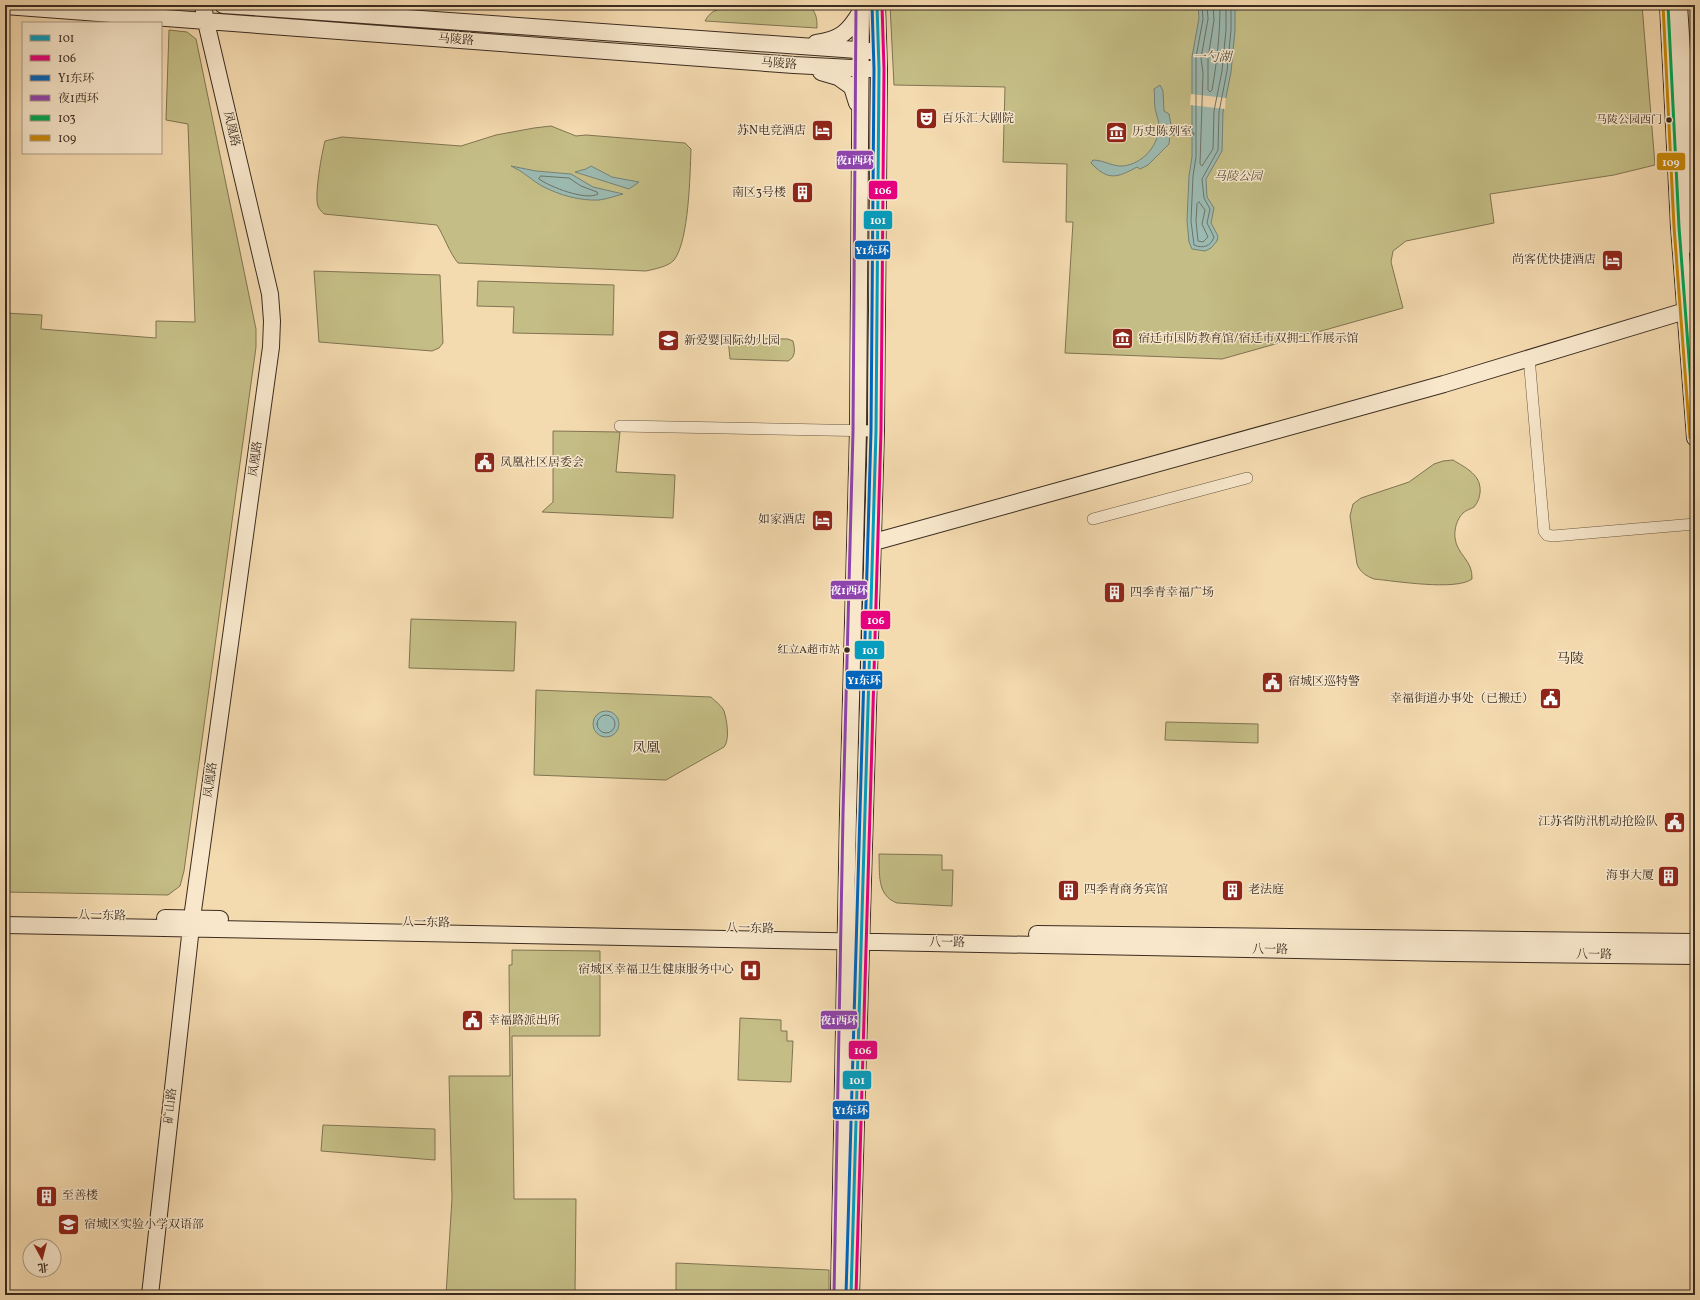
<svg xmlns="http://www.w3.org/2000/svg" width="1700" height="1300" font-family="Vollkorn,'Noto Serif SC',serif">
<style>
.green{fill:#c4bd85;stroke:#807452}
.water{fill:#9cbab1;stroke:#758177}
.pier{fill:#f4daaf}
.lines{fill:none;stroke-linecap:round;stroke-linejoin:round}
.shore{stroke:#6c7368;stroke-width:1}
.stream{stroke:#758177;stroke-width:3.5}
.street-casing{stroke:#695844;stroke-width:12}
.secondary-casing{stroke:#3b2c20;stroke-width:18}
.street{stroke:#f8e7cb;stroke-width:11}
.secondary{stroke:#f8e7cb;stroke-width:16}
.bus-1-casing{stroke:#f8e7cb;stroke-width:6}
.bus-2-casing{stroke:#f8e7cb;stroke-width:6}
.bus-3-casing{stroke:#f8e7cb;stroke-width:6}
.bus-4-casing{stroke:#f8e7cb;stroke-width:6}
.bus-5-casing{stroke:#f8e7cb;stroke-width:6}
.bus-6-casing{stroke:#f8e7cb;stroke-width:6}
.bus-1{stroke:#069cbd;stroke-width:3}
.bus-2{stroke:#e5007d;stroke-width:3}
.bus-3{stroke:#0065bd;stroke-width:3}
.bus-4{stroke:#8e44ad;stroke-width:3}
.bus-5{stroke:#00a651;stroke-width:3}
.bus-6{stroke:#c88808;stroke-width:3}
.bus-dot{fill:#3b2c20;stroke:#f8e7cb;stroke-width:1.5}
.labels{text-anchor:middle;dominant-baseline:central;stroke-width:3;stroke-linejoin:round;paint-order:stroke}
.bus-label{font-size:11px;fill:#3b2c20;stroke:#f8e7cb;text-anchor:end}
.street-label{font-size:12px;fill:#3b2c20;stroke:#f8e7cb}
.poi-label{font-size:12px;fill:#3b2c20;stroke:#f8e7cb;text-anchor:start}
.park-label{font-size:12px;font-style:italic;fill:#564934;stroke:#f8e7cb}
.water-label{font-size:13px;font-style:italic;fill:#535044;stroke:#f8e7cb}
.quarter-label{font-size:14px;fill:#3b2c20;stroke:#f8e7cb}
.line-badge{stroke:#f8e7cb;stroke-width:1.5}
.badge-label{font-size:11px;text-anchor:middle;font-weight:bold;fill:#fff}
</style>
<rect width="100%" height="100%" fill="#f4daaf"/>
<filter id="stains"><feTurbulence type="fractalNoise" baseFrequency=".005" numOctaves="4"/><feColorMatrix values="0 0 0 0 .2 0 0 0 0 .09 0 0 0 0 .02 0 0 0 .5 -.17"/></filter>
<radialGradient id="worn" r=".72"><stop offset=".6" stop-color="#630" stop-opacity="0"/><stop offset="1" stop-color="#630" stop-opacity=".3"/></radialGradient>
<!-- green -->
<path class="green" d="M742 5C755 5 805 2 813 10 817 16 817 21 817 28L705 21C715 3 727 12 742 5Z
M890 5H1642L1655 165 1614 175 1490 194 1494 223 1406 241 1393 251 1391 262 1403 308 1222 359 1065 353 1073 222H1066L1067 164 1003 162 1005 87 894 85Z
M169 30 187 32 196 39 256 329V347L184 871 180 886 168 895 5 892V313L42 315 41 329 156 338V321L195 322 188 124 166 120Z
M551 126 576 136 586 135 685 143 691 149C690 175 689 241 674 260 668 267 654 269 646 271L458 263C449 252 445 238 437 225L324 214C322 212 319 209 318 206 314 196 322 152 325 141L342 137 461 146 496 135 534 128Z
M314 271 440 275 443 343 439 348 432 351 319 342Z
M478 281 614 285 613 335 513 333 514 307 477 306Z
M728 338 788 339 793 341C795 349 796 357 788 361L730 359Z
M553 431 620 432 616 472 675 475 673 518 542 512 553 502Z
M1453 460C1466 468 1482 475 1480 493 1479 499 1478 502 1474 507 1471 509 1466 510 1463 513 1457 519 1454 529 1455 538 1457 555 1473 560 1472 579 1456 591 1395 581 1374 579 1366 576 1360 572 1357 564L1350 516 1353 504 1361 498 1409 482 1434 464 1443 461Z
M411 619 516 622 514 671 409 668Z
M536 690 711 697C715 701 722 706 724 711 727 720 730 740 724 747L666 780 534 775Z
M1166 722 1258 724V743L1165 740Z
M879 854 942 855V870H953L952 906 897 903C876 895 880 873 879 854Z
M512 950 600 951V1036H512L514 1199H576L575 1294 593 1295H446L452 1198 449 1076H510L509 965H512Z
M740 1018 781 1020V1031H787V1041H793L791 1082 738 1080Z
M323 1125 435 1129V1160L321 1151Z
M676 1263 829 1270V1295H676Z"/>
<!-- water -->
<path class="water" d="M1198 5H1235V30L1231 72 1223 112 1222 151 1206 179 1207 197 1214 208 1211 223 1218 236 1217 241 1211 248 1205 251 1192 249 1189 242 1187 221 1189 176 1192 157V57L1199 18Z
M1160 85 1163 91 1164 111 1169 114 1171 125 1169 144 1148 165 1140 169 1137 167C1117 178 1108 181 1091 163L1093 160C1103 160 1114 167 1123 166 1142 164 1157 147 1159 129 1160 122 1156 115 1155 108 1154 102 1155 96 1154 89Z
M511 166 536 171 571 174 593 187 623 194C615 196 607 199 599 200 580 201 559 195 542 186 531 180 523 171 511 166Z
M591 166 612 177 639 182 629 189 575 172 586 169Z
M593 724a13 13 0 1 1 26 0a13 13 0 1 1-26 0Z"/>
<!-- pier -->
<path class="pier" d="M1191 94 1226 98 1225 109 1190 105Z"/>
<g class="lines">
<!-- shore -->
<path class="shore" d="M1202 5 1203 19 1196 57V157L1193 176 1191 221 1194 245C1203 249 1211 246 1214 237L1207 223 1210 209 1204 198 1202 179 1218 150 1219 112 1227 71 1231 30V5
M1207 5 1208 19 1201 58 1203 73 1200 164 1202 166 1213 149 1214 111 1222 71 1226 30V5
M1213 5 1214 20 1208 58V90L1210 92 1212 90C1217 62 1220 34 1220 5
M541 176 569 178 581 186 597 192 598 194C586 201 550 187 539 179Z
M1199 202 1205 210 1202 224 1208 237 1203 242 1198 241 1196 221 1197 204Z
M597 724a9 9 0 1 1 18 0a9 9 0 1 1-18 0Z"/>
<!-- stream -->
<path class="stream" d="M1171 134H1193"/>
<defs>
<path id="street" d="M1529 357 1544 531 1547 535 1553 536 1695 524
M620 426 876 431
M1093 519 1247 478"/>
<path id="secondary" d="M223 5 871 51
M1668 5 1679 227 1695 438
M1679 5 1695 247
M5 6 794 65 871 69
M816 43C840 40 849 32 861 11
M821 72 838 77 852 87 857 103
M874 542 1444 384 1695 308
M165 918 220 919
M5 925 1449 953 1695 956
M1037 934 1695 942
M150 1295 192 918 271 347 272 321 270 294 206 22 203 5
M839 1295 848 814 858 431 861 5
M851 1295 876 431 879 69 877 5"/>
</defs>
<!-- street casing -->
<use href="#street" class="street-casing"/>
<!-- secondary casing -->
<use href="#secondary" class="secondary-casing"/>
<!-- street -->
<use href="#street" class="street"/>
<!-- secondary -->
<use href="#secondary" class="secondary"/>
<defs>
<path id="bus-1" d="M851 1295 876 431 879 69 877 5"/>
<path id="bus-2" d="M856 1295 881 431 884 69 882 5"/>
<path id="bus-3" d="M846 1295 871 431 874 69 872 5"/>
<path id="bus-4" d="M834 1295 843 814 853 431 856 5"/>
<path id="bus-5" d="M1668 5 1679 227 1695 438"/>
<path id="bus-6" d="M1663 5 1674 227 1690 438"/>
</defs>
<!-- bus-1 casing -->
<use href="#bus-1" class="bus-1-casing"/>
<!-- bus-2 casing -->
<use href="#bus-2" class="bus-2-casing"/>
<!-- bus-3 casing -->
<use href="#bus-3" class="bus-3-casing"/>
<!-- bus-4 casing -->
<use href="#bus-4" class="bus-4-casing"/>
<!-- bus-5 casing -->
<use href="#bus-5" class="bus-5-casing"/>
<!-- bus-6 casing -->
<use href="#bus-6" class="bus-6-casing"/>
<!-- bus-1 -->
<use href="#bus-1" class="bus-1"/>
<!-- bus-2 -->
<use href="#bus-2" class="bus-2"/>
<!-- bus-3 -->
<use href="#bus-3" class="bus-3"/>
<!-- bus-4 -->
<use href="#bus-4" class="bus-4"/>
<!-- bus-5 -->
<use href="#bus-5" class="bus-5"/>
<!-- bus-6 -->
<use href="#bus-6" class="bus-6"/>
</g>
<!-- icons -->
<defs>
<symbol id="theatre-square" viewBox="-11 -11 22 22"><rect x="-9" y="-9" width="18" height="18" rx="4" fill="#8f2418" stroke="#f8e7cb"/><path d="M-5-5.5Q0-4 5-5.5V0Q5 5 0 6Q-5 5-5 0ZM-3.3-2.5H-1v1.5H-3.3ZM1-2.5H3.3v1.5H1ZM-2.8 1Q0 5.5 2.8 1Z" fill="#fff"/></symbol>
<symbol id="hotel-square" viewBox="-11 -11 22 22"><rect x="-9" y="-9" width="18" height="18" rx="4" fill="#8f2418" stroke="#f8e7cb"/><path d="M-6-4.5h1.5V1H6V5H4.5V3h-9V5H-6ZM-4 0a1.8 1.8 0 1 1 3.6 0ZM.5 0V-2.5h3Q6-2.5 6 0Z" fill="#fff"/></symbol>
<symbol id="museum-square" viewBox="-11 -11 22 22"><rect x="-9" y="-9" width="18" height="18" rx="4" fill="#8f2418" stroke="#f8e7cb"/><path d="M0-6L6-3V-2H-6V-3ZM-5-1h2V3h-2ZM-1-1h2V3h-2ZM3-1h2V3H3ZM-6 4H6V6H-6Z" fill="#fff"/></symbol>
<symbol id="building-square" viewBox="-11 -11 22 22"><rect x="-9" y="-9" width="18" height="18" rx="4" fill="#8f2418" stroke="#f8e7cb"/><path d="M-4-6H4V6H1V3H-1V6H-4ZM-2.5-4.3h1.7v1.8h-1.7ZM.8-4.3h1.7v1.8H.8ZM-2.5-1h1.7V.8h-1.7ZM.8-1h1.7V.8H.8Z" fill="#fff"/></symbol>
<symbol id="school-square" viewBox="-11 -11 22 22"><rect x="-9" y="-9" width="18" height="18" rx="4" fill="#8f2418" stroke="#f8e7cb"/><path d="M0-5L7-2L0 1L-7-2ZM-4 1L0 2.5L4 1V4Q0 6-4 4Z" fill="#fff"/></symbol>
<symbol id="civic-square" viewBox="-11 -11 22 22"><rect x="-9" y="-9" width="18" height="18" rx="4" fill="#8f2418" stroke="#f8e7cb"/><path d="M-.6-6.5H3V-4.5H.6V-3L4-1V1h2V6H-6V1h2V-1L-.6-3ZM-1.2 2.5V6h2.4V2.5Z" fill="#fff"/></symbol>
<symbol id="hospital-square" viewBox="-11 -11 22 22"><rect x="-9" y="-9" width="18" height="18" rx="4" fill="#8f2418" stroke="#f8e7cb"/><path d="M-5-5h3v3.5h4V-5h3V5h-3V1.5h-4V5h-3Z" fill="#fff"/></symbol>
</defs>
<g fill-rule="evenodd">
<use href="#theatre-square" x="914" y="106" width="25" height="25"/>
<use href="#hotel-square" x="810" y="118" width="25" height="25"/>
<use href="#museum-square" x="1104" y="120" width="25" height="25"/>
<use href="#building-square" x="790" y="180" width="25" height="25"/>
<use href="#hotel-square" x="1600" y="248" width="25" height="25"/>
<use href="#museum-square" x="1110" y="326" width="25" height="25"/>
<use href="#school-square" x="656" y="328" width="25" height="25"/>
<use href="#civic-square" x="472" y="450" width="25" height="25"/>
<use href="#hotel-square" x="810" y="508" width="25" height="25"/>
<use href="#building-square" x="1102" y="580" width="25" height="25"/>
<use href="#civic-square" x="1260" y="670" width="25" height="25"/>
<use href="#civic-square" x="1538" y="686" width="25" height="25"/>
<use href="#civic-square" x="1662" y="810" width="25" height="25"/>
<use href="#building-square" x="1656" y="864" width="25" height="25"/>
<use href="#building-square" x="1056" y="878" width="25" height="25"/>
<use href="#building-square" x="1220" y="878" width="25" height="25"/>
<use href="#hospital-square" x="738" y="958" width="25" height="25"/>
<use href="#civic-square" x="460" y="1008" width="25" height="25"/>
<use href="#building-square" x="34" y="1184" width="25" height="25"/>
<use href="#school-square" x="56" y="1212" width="25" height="25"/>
</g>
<!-- markers -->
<g class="bus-dot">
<circle cx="1669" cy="120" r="3.5"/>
<circle cx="847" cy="650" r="3.5"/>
</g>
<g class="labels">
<!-- bus labels -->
<g class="bus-label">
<text x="1662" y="120">马陵公园西门</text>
<text x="840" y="650">红立A超市站</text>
</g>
<!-- street labels -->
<g class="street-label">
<text transform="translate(456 40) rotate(4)">马陵路</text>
<text transform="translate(779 64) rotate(4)">马陵路</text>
<text transform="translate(231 129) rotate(77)">凤凰路</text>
<text transform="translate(256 459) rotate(-82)">凤凰路</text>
<text transform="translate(211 780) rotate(-82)">凤凰路</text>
<text transform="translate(102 916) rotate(1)">八一东路</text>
<text transform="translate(426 923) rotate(1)">八一东路</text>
<text transform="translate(750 929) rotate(1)">八一东路</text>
<text transform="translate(947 943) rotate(1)">八一路</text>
<text transform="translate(1270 950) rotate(1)">八一路</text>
<text transform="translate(1594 955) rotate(1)">八一路</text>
<text transform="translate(171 1106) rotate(-84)">矿山路</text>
</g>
<!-- poi labels -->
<g class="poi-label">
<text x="942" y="119">百乐汇大剧院</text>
<text x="806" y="131" text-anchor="end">苏N电竞酒店</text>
<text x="1132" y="132">历史陈列室</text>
<text x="786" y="193" text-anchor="end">南区3号楼</text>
<text x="1596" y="260" text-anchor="end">尚客优快捷酒店</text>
<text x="1138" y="339">宿迁市国防教育馆/宿迁市双拥工作展示馆</text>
<text x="684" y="341">新爱婴国际幼儿园</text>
<text x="500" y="463">凤凰社区居委会</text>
<text x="806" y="520" text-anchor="end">如家酒店</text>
<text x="1130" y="593">四季青幸福广场</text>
<text x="1288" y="682">宿城区巡特警</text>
<text x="1534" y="699" text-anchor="end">幸福街道办事处（已搬迁）</text>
<text x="1658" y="822" text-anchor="end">江苏省防汛机动抢险队</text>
<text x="1654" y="876" text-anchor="end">海事大厦</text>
<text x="1084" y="890">四季青商务宾馆</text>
<text x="1248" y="890">老法庭</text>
<text x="734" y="970" text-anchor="end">宿城区幸福卫生健康服务中心</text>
<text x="488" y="1021">幸福路派出所</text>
<text x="62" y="1196">至善楼</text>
<text x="84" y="1225">宿城区实验小学双语部</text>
</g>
<!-- park labels -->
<g class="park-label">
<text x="1238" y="177">马陵公园</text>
</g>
<!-- water labels -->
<g class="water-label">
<text x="1212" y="58">一勺湖</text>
</g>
<!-- quarter labels -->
<g class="quarter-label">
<text x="1570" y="659">马陵</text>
<text x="646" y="748">凤凰</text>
</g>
</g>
<g class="line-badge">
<rect x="836" y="150" width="38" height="20" rx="4" fill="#8e44ad"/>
<rect x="1656" y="152" width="30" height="19" rx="4" fill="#c88808"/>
<rect x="868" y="180" width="30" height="20" rx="4" fill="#e5007d"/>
<rect x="863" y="210" width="30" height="20" rx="4" fill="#069cbd"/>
<rect x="854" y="240" width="37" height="20" rx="4" fill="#0065bd"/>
<rect x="830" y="580" width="38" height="20" rx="4" fill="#8e44ad"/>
<rect x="860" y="610" width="31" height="20" rx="4" fill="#e5007d"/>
<rect x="854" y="640" width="31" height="20" rx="4" fill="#069cbd"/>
<rect x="845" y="670" width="38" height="20" rx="4" fill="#0065bd"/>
<rect x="820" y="1010" width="38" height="20" rx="4" fill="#8e44ad"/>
<rect x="848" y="1040" width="30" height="20" rx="4" fill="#e5007d"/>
<rect x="842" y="1070" width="30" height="20" rx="4" fill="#069cbd"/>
<rect x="832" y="1100" width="38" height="20" rx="4" fill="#0065bd"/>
</g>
<g class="badge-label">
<text x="855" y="164">夜1西环</text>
<text x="1671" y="166">109</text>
<text x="883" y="194">106</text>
<text x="878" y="224">101</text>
<text x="872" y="254">Y1东环</text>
<text x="849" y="594">夜1西环</text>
<text x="876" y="624">106</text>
<text x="870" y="654">101</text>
<text x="864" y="684">Y1东环</text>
<text x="839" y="1024">夜1西环</text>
<text x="863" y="1054">106</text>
<text x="857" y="1084">101</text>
<text x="851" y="1114">Y1东环</text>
</g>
<!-- margin -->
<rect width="1700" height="1300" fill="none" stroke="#f4daaf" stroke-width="20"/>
<rect x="6" y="6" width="1688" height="1288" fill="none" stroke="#3b2c20" stroke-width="2"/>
<rect x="10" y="10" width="1680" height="1280" fill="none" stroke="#3b2c20"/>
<!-- legend -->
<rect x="22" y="22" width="140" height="132" fill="#f8e7cb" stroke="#ac9c87"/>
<rect x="30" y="35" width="20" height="6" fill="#069cbd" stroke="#ac9c87"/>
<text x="58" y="42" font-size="12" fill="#3b2c20">101</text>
<rect x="30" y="55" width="20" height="6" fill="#e5007d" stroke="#ac9c87"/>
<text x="58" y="62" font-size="12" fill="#3b2c20">106</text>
<rect x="30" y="75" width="20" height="6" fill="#0065bd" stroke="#ac9c87"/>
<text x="58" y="82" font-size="12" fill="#3b2c20">Y1东环</text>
<rect x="30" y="95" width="20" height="6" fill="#8e44ad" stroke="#ac9c87"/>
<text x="58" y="102" font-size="12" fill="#3b2c20">夜1西环</text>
<rect x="30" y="115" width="20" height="6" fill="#00a651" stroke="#ac9c87"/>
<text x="58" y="122" font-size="12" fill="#3b2c20">103</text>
<rect x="30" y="135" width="20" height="6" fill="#c88808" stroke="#ac9c87"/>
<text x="58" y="142" font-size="12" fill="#3b2c20">109</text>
<!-- north arrow -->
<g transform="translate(42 1258) rotate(173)"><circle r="19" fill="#f8e7cb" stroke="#ac9c87"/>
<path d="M0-3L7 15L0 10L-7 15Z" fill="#8f2418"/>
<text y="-6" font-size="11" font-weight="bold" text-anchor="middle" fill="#3b2c20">北</text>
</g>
<rect width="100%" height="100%" filter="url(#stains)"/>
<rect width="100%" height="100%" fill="url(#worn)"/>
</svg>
